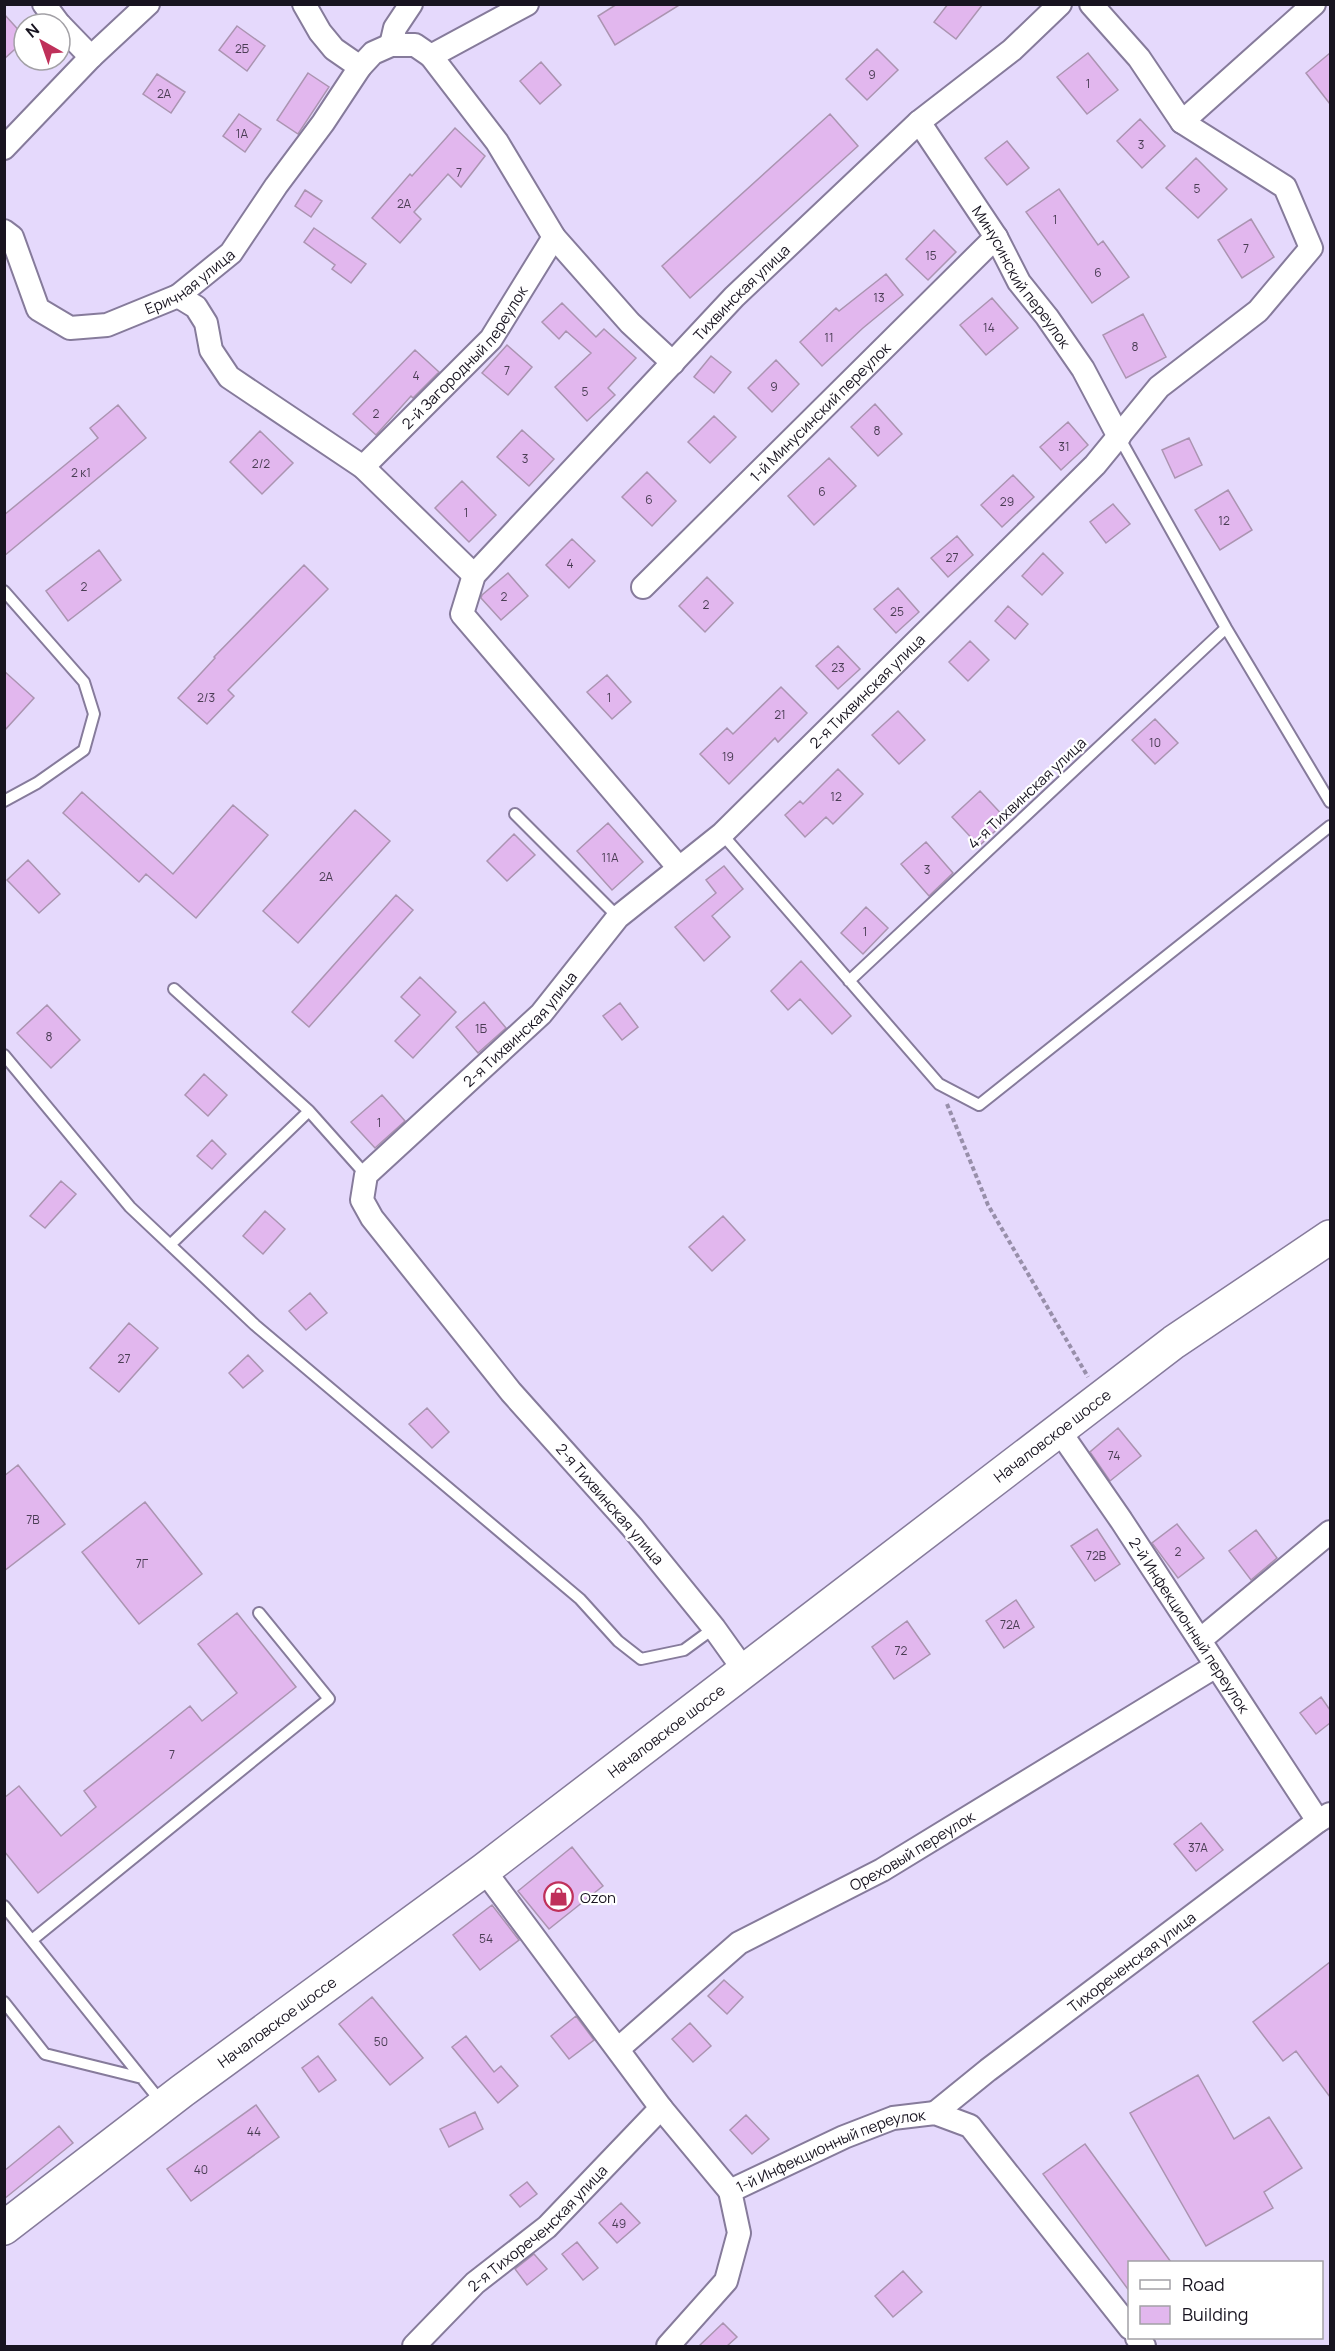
<svg xmlns="http://www.w3.org/2000/svg" width="1335" height="2351" font-family="Manrope,sans-serif">
<style>
.building{fill:#e2b7ee;stroke:#ab94b1;stroke-width:1.5}
.lines{fill:none;stroke-linecap:round;stroke-linejoin:round}
.service-casing{stroke:#867b9b;stroke-width:14}
.minor-casing{stroke:#867b9b;stroke-width:26}
.primary-casing{stroke:#867b9b;stroke-width:36}
.path{stroke:#988faa;stroke-width:4;stroke-dasharray:4.5 3;stroke-linecap:butt}
.service{stroke:#fff;stroke-width:10}
.minor{stroke:#fff;stroke-width:22}
.primary{stroke:#fff;stroke-width:33}
.labels{text-anchor:middle;dominant-baseline:central;stroke-width:4.5;stroke-linejoin:round;paint-order:stroke}
.number-label{font-size:12px;fill:#4a3d54}
.street-label{font-size:15px;fill:#181420;stroke:#fff}
.poi-label{font-size:15px;fill:#181420;stroke:#fff;text-anchor:start}
</style>
<rect width="100%" height="100%" fill="#e5d9fc"/>
<!-- building -->
<path class="building" d="M617 4H681L615 45 598 16Z
M948 4H983L956 39 934 22Z
M4 14 24 36V41L4 59Z
M237 26 265 46 247 71 219 50Z
M877 49 898 70 867 100 846 79Z
M1088 53 1118 90 1087 114 1057 77Z
M1330 53V104L1306 73Z
M541 62 561 85 540 104 520 81Z
M308 73 329 87 298 134 277 120Z
M157 74 185 92 171 113 143 94Z
M239 114 261 129 245 152 223 136Z
M830 114 858 146 690 298 662 266Z
M1140 119 1165 146 1142 168 1117 141Z
M455 128 485 156 461 187 448 174 414 212 421 219 400 243 372 218 410 174 412 176Z
M1007 141 1029 168 1007 185 985 158Z
M1196 158 1227 189 1198 218 1166 188Z
M1059 189 1098 245 1103 241 1129 277 1092 303 1026 212Z
M305 190 322 201 311 217 295 206Z
M1251 219 1274 257 1242 278 1218 240Z
M314 228 366 264 351 283 332 269 335 265 304 242Z
M934 230 956 252 928 280 906 259Z
M886 274 903 295 863 328 822 366 800 342 836 308 839 311Z
M992 298 1018 328 986 355 960 325Z
M562 303 596 337 604 329 636 358 608 388 615 395 587 421 555 387 591 353 566 331 559 339 542 322Z
M1143 314 1166 357 1126 378 1103 335Z
M507 345 532 367 508 395 482 373Z
M415 350 439 372 413 398 411 396 376 435 353 414Z
M711 356 731 372 714 393 694 377Z
M776 360 799 384 772 412 748 388Z
M875 404 902 434 878 456 851 427Z
M118 405 146 438 4 556V515L98 438 90 428Z
M714 416 736 437 710 463 688 442Z
M1068 422 1088 445 1061 470 1040 447Z
M522 430 554 459 529 486 497 457Z
M260 431 293 463 262 494 230 462Z
M1189 438 1202 465 1175 478 1162 450Z
M829 458 856 486 814 525 788 496Z
M647 472 676 501 652 526 622 497Z
M1013 475 1034 497 1002 527 981 505Z
M462 481 496 515 469 542 435 508Z
M1228 490 1252 530 1220 550 1195 510Z
M1113 504 1130 524 1106 543 1090 522Z
M957 536 973 555 948 577 931 558Z
M572 539 595 561 569 588 546 565Z
M99 550 121 580 68 621 46 591Z
M1043 553 1063 573 1042 595 1022 576Z
M304 565 328 589 228 690 234 696 207 724 178 698 215 658 214 657Z
M508 573 528 596 501 620 481 598 482 595Z
M707 577 733 603 705 632 679 606Z
M898 588 919 612 896 633 874 609Z
M1008 606 1028 624 1015 639 995 621Z
M970 641 989 660 968 681 949 662Z
M838 646 860 669 838 689 816 666Z
M4 671 34 698 4 731Z
M607 675 631 702 612 719 587 692Z
M781 687 807 713 778 742 775 738 729 784 700 754 727 728 733 734Z
M898 711 925 740 899 764 872 735Z
M1155 719 1178 743 1155 764 1132 740Z
M838 769 863 794 833 824 826 817 805 837 785 815 800 801 803 804Z
M980 791 1007 820 979 846 952 817Z
M82 792 173 874 233 805 268 835 196 918 146 874 139 882 63 813Z
M355 810 390 841 298 943 263 911Z
M608 823 643 862 612 890 577 851Z
M514 834 535 855 507 881 487 861Z
M926 842 953 873 929 896 901 864Z
M28 860 60 894 39 913 7 880Z
M724 866 743 889 712 916 730 937 704 961 675 927 716 893 706 880Z
M396 895 413 910 309 1027 292 1012Z
M866 907 888 928 863 954 841 933Z
M801 961 851 1016 832 1034 800 999 788 1010 771 991Z
M420 977 456 1012 413 1058 395 1041 420 1015 401 997Z
M484 1002 506 1028 478 1053 456 1027Z
M620 1003 638 1027 622 1040 603 1016Z
M47 1005 80 1040 51 1068 17 1033Z
M204 1074 227 1095 208 1116 185 1095Z
M382 1095 405 1121 375 1148 351 1122Z
M212 1140 226 1154 212 1169 197 1156Z
M61 1181 76 1194 45 1228 30 1216Z
M265 1211 285 1229 263 1254 243 1236Z
M723 1216 745 1240 712 1271 689 1247Z
M310 1293 327 1313 306 1330 289 1311Z
M129 1323 158 1348 119 1392 90 1368Z
M248 1355 263 1371 243 1388 229 1373Z
M427 1408 449 1432 432 1448 409 1424Z
M1118 1428 1141 1456 1110 1481 1090 1452Z
M18 1465 65 1524 4 1571V1476Z
M145 1502 202 1574 139 1624 82 1552Z
M1177 1524 1204 1558 1178 1578 1152 1543Z
M1097 1529 1120 1564 1095 1581 1071 1546Z
M1256 1530 1277 1558 1251 1580 1229 1551Z
M1016 1600 1034 1627 1004 1648 986 1621Z
M237 1613 296 1687 38 1893 4 1851V1798L19 1786 61 1836 96 1807 84 1791 190 1706 202 1721 237 1693 198 1644Z
M907 1621 930 1654 894 1679 872 1647Z
M1321 1697 1330 1710V1723L1316 1734 1300 1713Z
M1201 1823 1223 1850 1196 1871 1174 1844Z
M572 1847 603 1886 549 1929 518 1891Z
M492 1905 519 1940 480 1970 453 1935Z
M1330 1962V2097L1296 2051 1283 2061 1253 2022Z
M724 1980 743 1997 727 2014 708 1996Z
M372 1997 423 2058 390 2085 339 2024Z
M576 2016 594 2040 569 2059 551 2036Z
M690 2023 711 2046 693 2062 672 2039Z
M466 2036 494 2072 501 2066 518 2086 498 2103 452 2047Z
M318 2056 336 2080 319 2092 302 2068Z
M1198 2075 1234 2139 1269 2117 1302 2168 1264 2192 1273 2208 1206 2246 1130 2113Z
M256 2105 279 2137 191 2201 167 2169Z
M475 2112 483 2129 449 2147 440 2129Z
M746 2115 769 2139 752 2154 730 2130Z
M59 2126 73 2143 4 2199V2171Z
M1085 2144 1171 2262H1130V2292L1043 2174Z
M527 2182 537 2194 520 2207 510 2195Z
M621 2203 640 2223 617 2243 599 2223Z
M577 2242 598 2268 583 2280 562 2254Z
M534 2254 547 2269 527 2285 515 2269Z
M903 2271 922 2292 893 2317 875 2296Z
M723 2323 737 2337 727 2346H699Z"/>
<g class="lines">
<defs>
<path id="service" d="M1119 437 1226 628 1330 802
M4 591 84 682 94 714 84 750 37 783 4 801
M515 814 618 917
M722 834 939 1084 979 1105 1330 826
M849 981 1226 628
M174 989 309 1111
M4 1055 130 1207 255 1325 580 1599 618 1641 641 1659 684 1650 714 1628
M170 1245 309 1111 366 1175
M4 1906 162 2103
M32 1940 329 1699 259 1613
M4 2002 45 2054 142 2078"/>
<g id="minor">
<path d="M44 4 59 24"/>
<path d="M304 4 320 32 334 49 360 67"/>
<path d="M60 25 91 57"/>
<path d="M391 45 395 28 411 4"/>
<path d="M431 56 497 142 554 237 630 323 673 363"/>
<path id="s1" d="M919 122 996 237 1019 282 1047 317 1083 369 1119 437"/>
<path d="M1182 122 1314 4"/>
<path d="M4 148 91 57 148 4"/>
<path id="s2" d="M4 231 12 237 38 309 70 328 107 325 178 296 231 253 276 186 323 123 360 67 373 53 391 45H415L431 56 527 4"/>
<path d="M178 296 196 307 206 323 211 350 229 377 363 467 474 575"/>
<path id="s3" d="M363 467 491 339 554 237"/>
<path id="s4" d="M643 587 996 237"/>
<path id="s5" d="M679 868 462 614 474 575 734 297 919 122 1012 50 1060 4"/>
<path id="s6" d="M1058 1429 1121 1520 1318 1821"/>
<path d="M1200 1640 1330 1532"/>
<path id="s7" d="M744 1670 714 1628 632 1527 511 1392 372 1218 362 1200 366 1175 541 1014 618 917 722 834 1095 465 1159 387 1258 311 1311 248 1285 187 1182 122 1139 58 1091 4"/>
<path id="s8" d="M484 1870 661 2108 730 2191 844 2137 893 2118 935 2113 970 2126 1130 2328"/>
<path id="s9" d="M618 2049 739 1943 882 1870 1216 1666"/>
<path id="s10" d="M935 2113 988 2070 1318 1821 1330 1814"/>
<path d="M1137 2338 1144 2346"/>
<path id="s11" d="M414 2346 475 2283 547 2227 661 2108"/>
<path d="M668 2346 726 2281 739 2233 730 2191"/>
</g>
<g id="primary">
<path id="s12" d="M4 2228 182 2091 484 1870 1174 1342 1330 1237"/>
</g>
</defs>
<!-- service casing -->
<use href="#service" class="service-casing"/>
<!-- minor casing -->
<use href="#minor" class="minor-casing"/>
<!-- primary casing -->
<use href="#primary" class="primary-casing"/>
<!-- path -->
<path class="path" d="M947 1104 988 1205 1088 1377"/>
<!-- service -->
<use href="#service" class="service"/>
<!-- minor -->
<use href="#minor" class="minor"/>
<!-- primary -->
<use href="#primary" class="primary"/>
</g>
<!-- icons -->
<defs>
<symbol id="shop-ring" viewBox="-11 -11 22 22"><circle r="9.5" fill="#fff" stroke="#bf305a" stroke-width="1.5"/><path d="M-5-2.5h2.3a2.7 3.5 0 0 1 5.4 0H5L5.5 6h-11ZM-1.5-2.5h3a1.5 2.3 0 0 0-3 0Z" fill="#bf305a"/></symbol>
</defs>
<g fill-rule="evenodd">
<use href="#shop-ring" x="542" y="1880" width="33" height="33"/>
</g>
<g class="labels">
<!-- number labels -->
<g class="number-label">
<text x="242" y="48">2Б</text>
<text x="872" y="74">9</text>
<text x="1088" y="83">1</text>
<text x="164" y="93">2А</text>
<text x="242" y="133">1А</text>
<text x="1141" y="144">3</text>
<text x="459" y="172">7</text>
<text x="1197" y="188">5</text>
<text x="404" y="203">2А</text>
<text x="1055" y="219">1</text>
<text x="1246" y="248">7</text>
<text x="931" y="255">15</text>
<text x="1098" y="272">6</text>
<text x="879" y="297">13</text>
<text x="989" y="327">14</text>
<text x="829" y="337">11</text>
<text x="1135" y="346">8</text>
<text x="507" y="370">7</text>
<text x="416" y="375">4</text>
<text x="774" y="386">9</text>
<text x="585" y="391">5</text>
<text x="376" y="413">2</text>
<text x="877" y="430">8</text>
<text x="1064" y="446">31</text>
<text x="525" y="458">3</text>
<text x="261" y="463">2/2</text>
<text x="81" y="472">2 к1</text>
<text x="822" y="491">6</text>
<text x="649" y="499">6</text>
<text x="1007" y="501">29</text>
<text x="466" y="512">1</text>
<text x="1224" y="520">12</text>
<text x="952" y="557">27</text>
<text x="570" y="563">4</text>
<text x="84" y="586">2</text>
<text x="504" y="596">2</text>
<text x="706" y="604">2</text>
<text x="897" y="611">25</text>
<text x="838" y="667">23</text>
<text x="206" y="697">2/3</text>
<text x="609" y="697">1</text>
<text x="780" y="714">21</text>
<text x="1155" y="742">10</text>
<text x="728" y="756">19</text>
<text x="836" y="796">12</text>
<text x="610" y="857">11А</text>
<text x="927" y="869">3</text>
<text x="326" y="876">2А</text>
<text x="865" y="931">1</text>
<text x="481" y="1028">1Б</text>
<text x="49" y="1036">8</text>
<text x="379" y="1122">1</text>
<text x="124" y="1358">27</text>
<text x="1114" y="1455">74</text>
<text x="33" y="1519">7В</text>
<text x="1178" y="1551">2</text>
<text x="1096" y="1555">72В</text>
<text x="142" y="1563">7Г</text>
<text x="1010" y="1624">72А</text>
<text x="901" y="1650">72</text>
<text x="172" y="1754">7</text>
<text x="1198" y="1847">37А</text>
<text x="486" y="1938">54</text>
<text x="381" y="2041">50</text>
<text x="254" y="2131">44</text>
<text x="201" y="2169">40</text>
<text x="619" y="2223">49</text>
</g>
<!-- street labels -->
<g class="street-label">
<text stroke="none"><textPath href="#s1" startOffset="186">Минусинский переулок</textPath></text>
<text stroke="none"><textPath href="#s2" startOffset="255">Еричная улица</textPath></text>
<text stroke="none"><textPath href="#s5" startOffset="764">Тихвинская улица</textPath></text>
<text stroke="none"><textPath href="#s3" startOffset="150">2-й Загородный переулок</textPath></text>
<text stroke="none"><textPath href="#s4" startOffset="249">1-й Минусинский переулок</textPath></text>
<text stroke="none"><textPath href="#s7" startOffset="1330">2-я Тихвинская улица</textPath></text>
<text transform="translate(1027 793) rotate(-43)">4-я Тихвинская улица</text>
<text stroke="none"><textPath href="#s7" startOffset="844">2-я Тихвинская улица</textPath></text>
<text stroke="none"><textPath href="#s12" startOffset="1314">Началовское шоссе</textPath></text>
<text transform="translate(610 1504) rotate(49)">2-я Тихвинская улица</text>
<text stroke="none"><textPath href="#s6" startOffset="236">2-й Инфекционный переулок</textPath></text>
<text stroke="none"><textPath href="#s12" startOffset="828">Началовское шоссе</textPath></text>
<text stroke="none"><textPath href="#s9" startOffset="357">Ореховый переулок</textPath></text>
<text stroke="none"><textPath href="#s10" startOffset="248">Тихореченская улица</textPath></text>
<text stroke="none"><textPath href="#s12" startOffset="342">Началовское шоссе</textPath></text>
<text stroke="none"><textPath href="#s8" startOffset="514">1-й Инфекционный переулок</textPath></text>
<text stroke="none"><textPath href="#s11" startOffset="171">2-я Тихореченская улица</textPath></text>
</g>
<!-- poi labels -->
<g class="poi-label">
<text x="580" y="1897">Ozon</text>
</g>
</g>
<!-- border -->
<rect width="1335" height="2351" fill="none" stroke="#181420" stroke-width="12"/>
<!-- legend -->
<rect x="1128" y="2261" width="195" height="78" fill="#ffffff" stroke="#a3a1a6" stroke-width="1.5"/>
<rect x="1140" y="2280" width="30" height="9" fill="#ffffff" stroke="#a3a1a6" stroke-width="1.5"/>
<text x="1182" y="2291" font-size="18" fill="#181420">Road</text>
<rect x="1140" y="2306" width="30" height="18" fill="#e2b7ee" stroke="#a3a1a6" stroke-width="1.5"/>
<text x="1182" y="2321" font-size="18" fill="#181420">Building</text>
<!-- north arrow -->
<g transform="translate(42 42) rotate(320)"><circle r="28" fill="#ffffff" stroke="#a3a1a6" stroke-width="1.5"/>
<path d="M0-4.5L10 22L0 15L-10 22Z" fill="#bf305a"/>
<text y="-9" font-size="16" font-weight="bold" text-anchor="middle" fill="#181420">N</text>
</g>
</svg>
